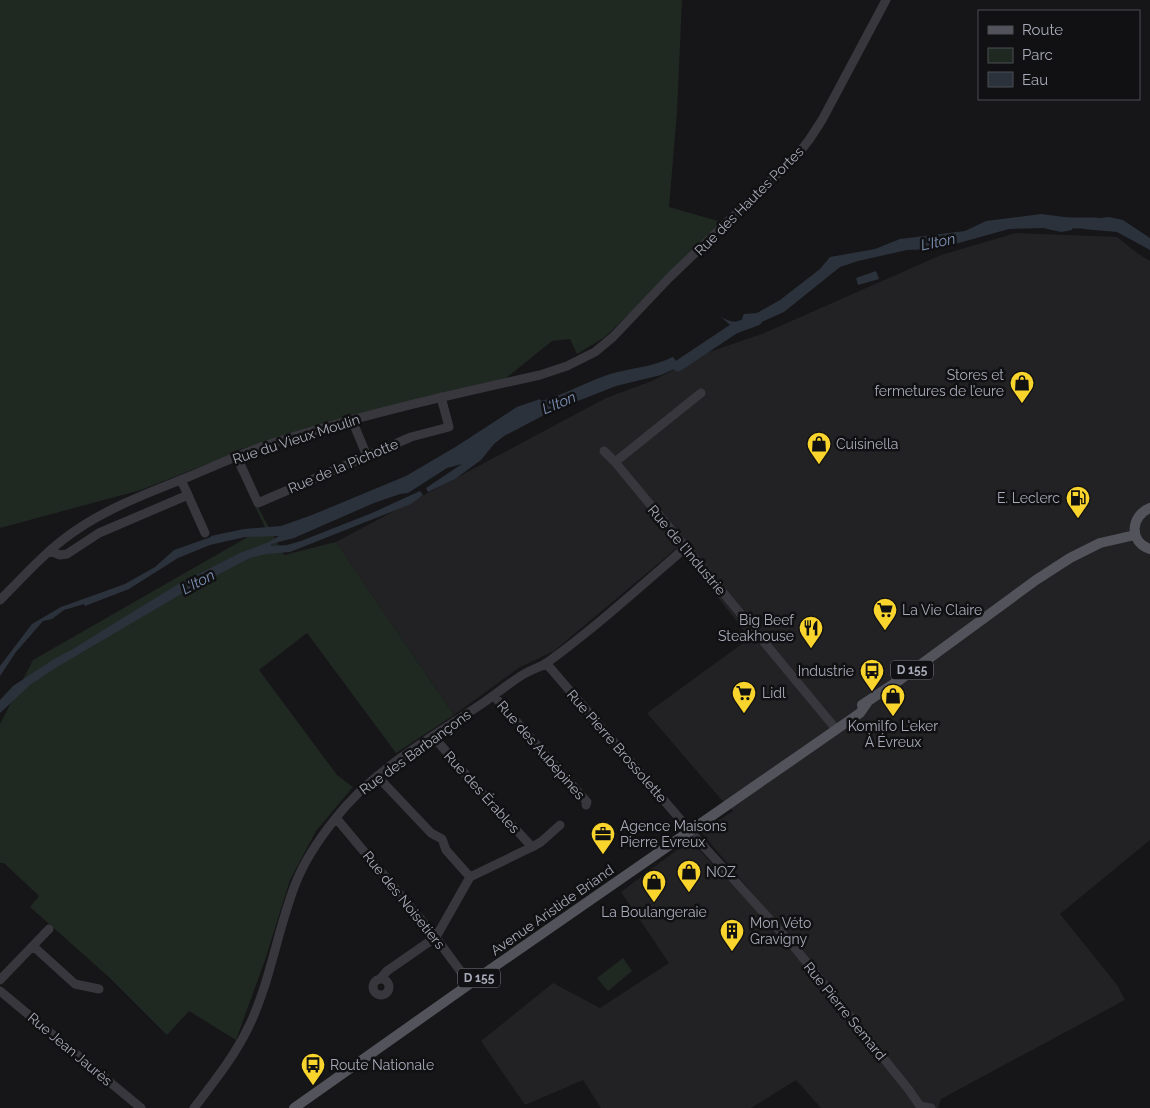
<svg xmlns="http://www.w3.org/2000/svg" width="1150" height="1108" font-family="Raleway,sans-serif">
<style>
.built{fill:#222225}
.green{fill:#202822}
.water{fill:#2b323c}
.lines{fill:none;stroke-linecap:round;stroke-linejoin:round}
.river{stroke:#2b323c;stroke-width:11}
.minor{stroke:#37373d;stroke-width:9}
.major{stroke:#53535c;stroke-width:10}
.labels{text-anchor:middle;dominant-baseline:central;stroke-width:5;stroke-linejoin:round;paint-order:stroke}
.shield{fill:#111113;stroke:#7a7c86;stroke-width:1}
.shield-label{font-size:12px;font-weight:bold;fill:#a7aab8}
.street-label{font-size:14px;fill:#a7aab8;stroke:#111113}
.poi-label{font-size:14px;fill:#a7aab8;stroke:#111113;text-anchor:start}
.water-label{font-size:15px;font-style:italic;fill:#7d92b5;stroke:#111113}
</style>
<rect width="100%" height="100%" fill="#161618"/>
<!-- built -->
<path class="built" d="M1016 233 1117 237 1137 253 1150 261V840L1060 914 1118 986 1125 1000 941 1099 938 1108H821L796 1080 751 1108H601L583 1080 525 1105 481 1041 553 983 600 1008 669 963 621 892 690 840 751 905 758 900 701 832 733 811 720 798 647 713 750 638 678 547 554 651 520 667 454 715 336 542 606 398 652 381 706 353 762 334 941 255Z"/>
<!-- green -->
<path class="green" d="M0 0H682L677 112 669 207 725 223 605 337 577 354 570 339 552 341 506 378 234 451 254 500 284 555 336 542 454 715 396 753 307 633 259 670 337 775 353 787 316 831 290 880 265 960 236 1040 189 1011 167 1035 110 978 30 907 39 896 4 863H0V724L33 660 265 527 230 455 141 490 0 528Z
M623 958 632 971 608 991 597 978Z"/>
<!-- water -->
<path class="water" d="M1041 214 1072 218V230L1061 232 1043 228 1009 229 948 246 935 249 907 250 858 261 840 267 784 312 746 329 742 324 738 332 721 317C728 321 735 323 743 321L742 318 744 314 757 313 780 300 820 269 830 257 875 249 900 239 965 231 986 221Z
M1109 217 1123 220 1150 238V250L1117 232 1083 229V220Z
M876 271 879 279 858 285 856 278Z
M689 356 692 361 661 375 616 386 550 412 504 436 494 444 481 460 455 479 428 492 426 488 462 464 447 468 408 493 400 494 374 503 294 538 271 544V546L287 545 301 541 372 513 420 491 423 495 411 504 290 552 266 554 250 558 183 593 57 667 30 685 0 713V700L13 686 54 659 73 649 139 608 177 585 240 553 269 542 279 536 245 537 210 545 178 558 129 589 85 606 84 604 64 610 52 619 43 621 16 652 0 676V666L32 624 61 607 125 584 155 567 174 550 211 537V536L244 529 281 526 312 515 406 476 457 446 517 407 540 399 541 401C564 395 586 382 610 374 631 368 653 367 673 357L677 362Z"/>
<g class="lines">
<!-- river -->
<path class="river" d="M1057 223H1096
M678 366 735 328 757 320"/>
<!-- minor -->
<path class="minor" d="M701 393 615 462 836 729
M352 420 367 456
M604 451 615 462
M237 457 258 503 411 437 449 427 441 397
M188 495 205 533
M50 551 60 555 67 554 99 533 188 495 181 480
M0 600C23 577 45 552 72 533 107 508 148 493 188 477 212 467 236 456 261 447 352 417 446 396 540 375L567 366 595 352 613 337 669 278 798 154 809 140 822 120 886 0
M546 663 698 840 791 943 909 1090 920 1106
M494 696 587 802 586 805
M433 736 473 783 532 847
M377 776 431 833 442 839 446 850 470 877
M336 818 433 934 470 984
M33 946 75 984 99 989
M380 979 387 971 436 937 470 877 532 847 541 842 560 825
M373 987a8 8 0 1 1 16 0a8 8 0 1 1-16 0Z
M0 980 49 929
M0 991 141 1108
M920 1106 931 1108
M194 1108C213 1083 234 1057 248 1028 270 984 277 931 295 885 304 861 319 839 335 819 373 770 429 739 480 705 495 695 509 683 524 674 532 669 541 667 548 662 596 627 640 587 685 548"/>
<!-- major -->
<path class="major" d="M1150 508C1130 516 1129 542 1150 549
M862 705 901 679 1036 580 1070 558 1100 543 1135 535
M294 1108 488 971 801 754 860 713 867 703"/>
</g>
<!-- icons -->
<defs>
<symbol id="shop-pin" viewBox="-11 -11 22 30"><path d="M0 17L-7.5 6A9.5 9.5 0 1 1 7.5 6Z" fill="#f9d42d" stroke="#111113"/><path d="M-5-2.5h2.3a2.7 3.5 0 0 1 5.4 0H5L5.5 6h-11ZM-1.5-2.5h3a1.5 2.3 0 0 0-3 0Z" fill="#111"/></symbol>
<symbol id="fuel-pin" viewBox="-11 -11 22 30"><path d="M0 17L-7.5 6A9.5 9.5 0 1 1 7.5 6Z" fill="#f9d42d" stroke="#111113"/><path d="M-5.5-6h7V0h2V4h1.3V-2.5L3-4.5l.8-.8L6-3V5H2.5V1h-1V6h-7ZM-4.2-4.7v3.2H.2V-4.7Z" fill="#111"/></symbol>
<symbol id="supermarket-pin" viewBox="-11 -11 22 30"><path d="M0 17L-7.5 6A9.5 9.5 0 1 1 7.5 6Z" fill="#f9d42d" stroke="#111113"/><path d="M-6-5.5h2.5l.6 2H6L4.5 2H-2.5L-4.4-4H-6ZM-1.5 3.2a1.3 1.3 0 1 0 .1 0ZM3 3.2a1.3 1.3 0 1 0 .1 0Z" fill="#111"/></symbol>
<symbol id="restaurant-pin" viewBox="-11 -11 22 30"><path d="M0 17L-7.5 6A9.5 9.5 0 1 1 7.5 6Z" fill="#f9d42d" stroke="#111113"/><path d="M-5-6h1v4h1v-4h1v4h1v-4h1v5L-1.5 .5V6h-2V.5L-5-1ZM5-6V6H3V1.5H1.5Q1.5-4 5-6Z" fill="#111"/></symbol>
<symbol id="bus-pin" viewBox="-11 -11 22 30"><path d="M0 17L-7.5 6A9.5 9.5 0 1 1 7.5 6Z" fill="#f9d42d" stroke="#111113"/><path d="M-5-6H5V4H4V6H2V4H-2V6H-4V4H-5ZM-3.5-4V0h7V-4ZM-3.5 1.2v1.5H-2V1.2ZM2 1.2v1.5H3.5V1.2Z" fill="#111"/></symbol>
<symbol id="office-pin" viewBox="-11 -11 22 30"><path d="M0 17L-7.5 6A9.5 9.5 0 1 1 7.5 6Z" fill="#f9d42d" stroke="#111113"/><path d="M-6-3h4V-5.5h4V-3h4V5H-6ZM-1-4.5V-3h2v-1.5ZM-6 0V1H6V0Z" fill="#111"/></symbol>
<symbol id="building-pin" viewBox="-11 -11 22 30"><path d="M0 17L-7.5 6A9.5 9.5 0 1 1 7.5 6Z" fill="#f9d42d" stroke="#111113"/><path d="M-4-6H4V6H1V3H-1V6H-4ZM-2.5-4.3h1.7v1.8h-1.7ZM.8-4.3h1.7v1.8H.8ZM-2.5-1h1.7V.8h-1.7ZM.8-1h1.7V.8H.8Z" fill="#111"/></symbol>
</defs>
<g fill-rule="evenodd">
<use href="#shop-pin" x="1008" y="369" width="28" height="38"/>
<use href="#shop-pin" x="805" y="430" width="28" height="38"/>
<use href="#fuel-pin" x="1064" y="484" width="28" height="38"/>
<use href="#supermarket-pin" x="871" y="596" width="28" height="38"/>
<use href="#restaurant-pin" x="797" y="614" width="28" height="38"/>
<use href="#bus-pin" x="858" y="657" width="28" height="38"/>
<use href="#supermarket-pin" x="730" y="679" width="28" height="38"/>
<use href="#shop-pin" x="879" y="682" width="28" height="38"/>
<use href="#office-pin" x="589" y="820" width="28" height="38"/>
<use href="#shop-pin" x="675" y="858" width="28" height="38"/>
<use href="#shop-pin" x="640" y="868" width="28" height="38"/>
<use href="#building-pin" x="718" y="917" width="28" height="38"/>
<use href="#bus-pin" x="299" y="1051" width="28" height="38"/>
</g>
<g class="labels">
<!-- shield labels -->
<g class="shield">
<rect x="891" y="660.5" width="42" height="19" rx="4"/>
<rect x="458" y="968.5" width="42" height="19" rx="4"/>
</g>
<g class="shield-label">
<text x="912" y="670">D 155</text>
<text x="479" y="978">D 155</text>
</g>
<!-- street labels -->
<g class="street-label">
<text transform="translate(749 201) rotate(-45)">Rue des Hautes Portes</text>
<text transform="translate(296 439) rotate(-18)">Rue du Vieux Moulin</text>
<text transform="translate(343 466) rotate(-23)">Rue de la Pichotte</text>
<text transform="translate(687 550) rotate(50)">Rue de l'Industrie</text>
<text transform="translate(617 746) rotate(49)">Rue Pierre Brossolette</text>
<text transform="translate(541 750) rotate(49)">Rue des Aubépines</text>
<text transform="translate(415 752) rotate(-36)">Rue des Barbançons</text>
<text transform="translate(482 792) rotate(48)">Rue des Érables</text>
<text transform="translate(404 900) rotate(51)">Rue des Noisetiers</text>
<text transform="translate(552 910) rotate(-35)">Avenue Aristide Briand</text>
<text transform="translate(845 1011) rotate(51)">Rue Pierre Semard</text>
<text transform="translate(70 1049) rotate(40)">Rue Jean Jaurès</text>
</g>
<!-- poi labels -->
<g class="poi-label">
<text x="1004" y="375" text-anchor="end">Stores et<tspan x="1004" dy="16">fermetures de l’eure</tspan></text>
<text x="836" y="444">Cuisinella</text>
<text x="1060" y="498" text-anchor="end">E. Leclerc</text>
<text x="902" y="610">La Vie Claire</text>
<text x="794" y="620" text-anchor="end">Big Beef<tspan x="794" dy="16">Steakhouse</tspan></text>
<text x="854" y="671" text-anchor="end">Industrie</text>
<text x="762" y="693">Lidl</text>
<text x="893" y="726" text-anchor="middle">Komilfo L'eker<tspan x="893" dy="16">À Évreux</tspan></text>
<text x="620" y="826">Agence Maisons<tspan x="620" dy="16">Pierre Evreux</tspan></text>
<text x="706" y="872">NOZ</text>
<text x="654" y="912" text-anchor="middle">La Boulangeraie</text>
<text x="750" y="923">Mon Véto<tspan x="750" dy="16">Gravigny</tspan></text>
<text x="330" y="1065">Route Nationale</text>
</g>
<!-- water labels -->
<g class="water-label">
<text transform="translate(938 242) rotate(-12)">L'Iton</text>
<text transform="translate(559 403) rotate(-23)">L'Iton</text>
<text transform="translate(198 582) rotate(-28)">L'Iton</text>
</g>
</g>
<!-- legend -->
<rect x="978" y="10" width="162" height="90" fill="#111113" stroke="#4d4e55"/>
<rect x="988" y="26" width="25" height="8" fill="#53535c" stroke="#4d4e55"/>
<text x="1022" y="35" font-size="15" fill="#a7aab8">Route</text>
<rect x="988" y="48" width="25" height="15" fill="#202822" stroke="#4d4e55"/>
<text x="1022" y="60" font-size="15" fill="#a7aab8">Parc</text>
<rect x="988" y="72" width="25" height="15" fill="#2b323c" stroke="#4d4e55"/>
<text x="1022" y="85" font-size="15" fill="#a7aab8">Eau</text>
</svg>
